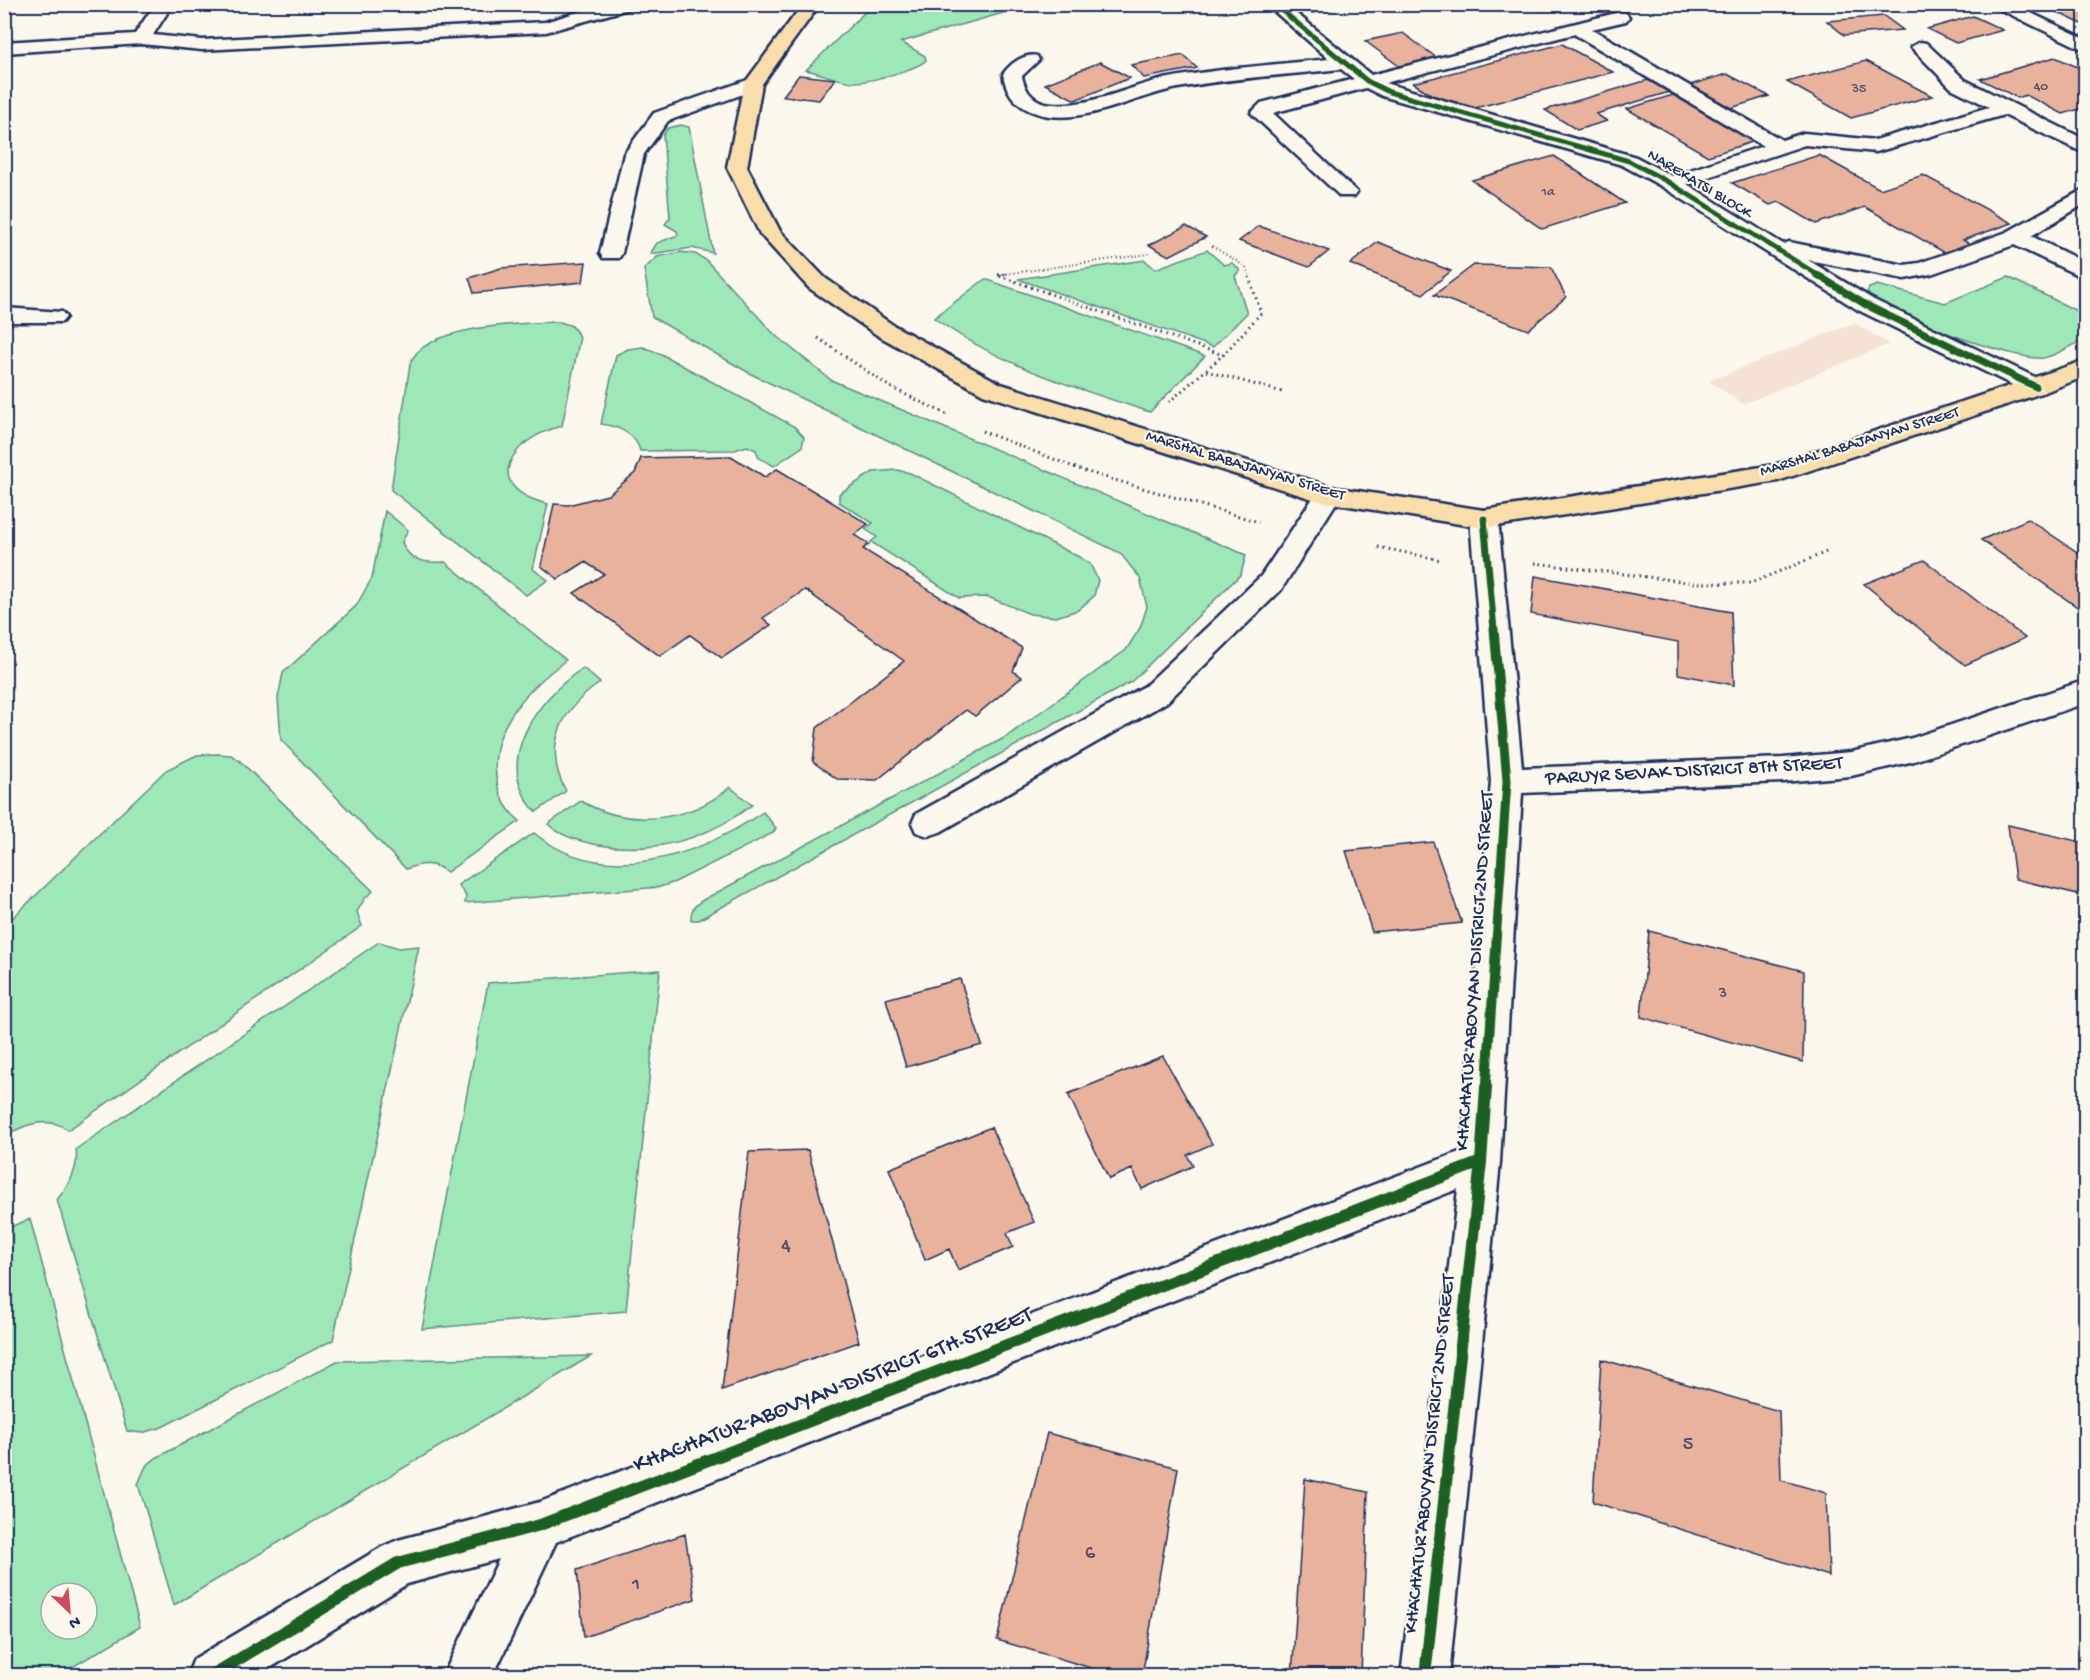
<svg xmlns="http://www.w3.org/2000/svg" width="2090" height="1680" font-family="'Gochi Hand',sans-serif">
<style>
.built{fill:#f6e2d4}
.green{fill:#9ee7b6;stroke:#5c8b8a;stroke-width:1.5;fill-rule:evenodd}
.building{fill:#e9b29d;stroke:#1b2f5e;stroke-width:1.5}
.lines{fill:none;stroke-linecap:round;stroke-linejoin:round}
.minor-casing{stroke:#1b2f5e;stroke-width:5}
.major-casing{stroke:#1b2f5e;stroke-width:5}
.path-far1{stroke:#1b2f5e;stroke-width:2;stroke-dasharray:1 3;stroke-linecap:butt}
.path{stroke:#1b2f5e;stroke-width:3;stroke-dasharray:1.5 4;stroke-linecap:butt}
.minor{fill:#fbf7ec;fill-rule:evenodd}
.major{fill:#f9deab;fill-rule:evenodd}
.cycleway-far3-casing{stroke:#fbf7ec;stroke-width:8}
.cycleway-far2-casing{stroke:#fbf7ec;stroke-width:10}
.cycleway-far1-casing{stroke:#fbf7ec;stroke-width:13}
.cycleway-casing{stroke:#fbf7ec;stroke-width:16}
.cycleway-far3{stroke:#1b5e20;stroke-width:5}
.cycleway-far2{stroke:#1b5e20;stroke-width:7}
.cycleway-far1{stroke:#1b5e20;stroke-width:9}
.cycleway{stroke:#1b5e20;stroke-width:12}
.labels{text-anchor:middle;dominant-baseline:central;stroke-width:4.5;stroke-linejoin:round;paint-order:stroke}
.far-number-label{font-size:14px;fill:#4e506e}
.far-street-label{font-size:16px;fill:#1b2f5e;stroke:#fbf7ec}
.number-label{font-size:16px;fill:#4e506e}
.street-label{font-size:20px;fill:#1b2f5e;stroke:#fbf7ec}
.near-number-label{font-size:20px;fill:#4e506e}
.near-street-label{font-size:24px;fill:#1b2f5e;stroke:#fbf7ec}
</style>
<rect width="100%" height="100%" fill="#fbf7ec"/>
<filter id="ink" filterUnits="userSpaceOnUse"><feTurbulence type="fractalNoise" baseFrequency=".0167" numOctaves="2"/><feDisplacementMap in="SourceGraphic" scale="12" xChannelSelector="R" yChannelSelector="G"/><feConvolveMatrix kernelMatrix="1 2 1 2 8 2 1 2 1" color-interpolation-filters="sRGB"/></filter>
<g filter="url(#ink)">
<!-- built -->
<path class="built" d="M1854 323 1889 344 1743 404 1709 381Z"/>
<!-- green -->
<path class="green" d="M872 5V4L1019 5 1010 11 901 42 925 56 926 60C919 69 869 82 856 82 841 82 821 73 806 70Z
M681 125 689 127 713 253 692 248 650 254 657 243 678 235 677 231 665 224 670 218 663 135 668 128Z
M1207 250 1224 265 1232 263 1240 270 1235 276 1247 313 1213 347 1018 279 1145 260 1155 269Z
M681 252 695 254 706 260 775 335 831 380 1246 555 1241 574 1131 682 711 913 699 920H691C690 910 695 905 703 900L1006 737 1126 650 1140 628 1147 607 1140 578 1120 553 751 374 652 317 644 269 657 257Z
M2008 277 2085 315V339C2073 345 2056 356 2043 358 2017 361 1879 313 1867 292L1869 288 1877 285 1945 303Z
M985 279 1205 356 1150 412C1075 388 999 365 934 318Z
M560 322 572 326 580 337 562 426C510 438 479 488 548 504L533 569 548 580 526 595 391 490 410 364C423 325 524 323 560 322Z
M643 347 661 354 795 427 804 437 802 447 774 466 759 458 756 450 747 446 735 450 640 451C636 434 618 426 601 424L616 355 628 349Z
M897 470 910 473 1081 558 1090 564 1098 580 1094 596 1078 610 1056 617 1030 614 988 597 959 598 871 542 877 537 865 529 873 523 839 502V494L873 472Z
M385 511 408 530 402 542C408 562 427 563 445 562L566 660C526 690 484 732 498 787 502 801 508 812 520 821L447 872C433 862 421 863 406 869L281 740 278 698 283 673 356 606 372 578Z
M583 668 600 683C561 709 542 747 566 791L536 812C490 761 538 698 583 668Z
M217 754 231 755 240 761 373 891 365 898 357 912 362 926 68 1130C49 1115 23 1125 5 1136V925L166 770 197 755Z
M730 787 752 805C707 839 656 854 599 845 581 842 561 837 548 824L581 801C628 828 688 823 730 787Z
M763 812 776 828 773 833 675 882 660 887 465 903 466 896 458 885 534 833C603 889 697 857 763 812Z
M379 942 399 948 419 946 333 1340 160 1428 141 1433 127 1431 57 1200C69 1185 79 1169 76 1149Z
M660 970 626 1311 422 1329 488 983Z
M30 1219 140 1627 59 1675H5V1229ZM51 1593H87V1629H51Z
M591 1356 174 1605 138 1484 146 1466 156 1458 337 1361Z"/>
<!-- building -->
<path class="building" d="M1301 4H1357L1312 13Z
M1530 4H1564L1539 10Z
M2040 4H2086V26Z
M1884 16 1903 30 1844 35 1827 21Z
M1973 16 2003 30 1956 43 1927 29Z
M1403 33 1437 58 1399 66 1365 41Z
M1562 44 1613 72 1475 108 1434 96 1413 83Z
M1183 55 1197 68 1144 78 1131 65Z
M2055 57 2086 71V107L2063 114 2026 95 2018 98 1980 79Z
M1866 61 1932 96 1851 118 1787 82Z
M1100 62 1130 78 1075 100 1045 84Z
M1727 74 1769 96 1731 108 1690 85Z
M799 75 835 79 819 100 783 96Z
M1648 80 1669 92 1596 114 1607 121 1577 130 1545 110Z
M1673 95 1755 141 1708 156 1627 109Z
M1819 155 1880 189 1923 175 2012 223 1963 240 1972 245 1947 254 1865 207 1816 224 1779 202 1770 205 1732 183Z
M1554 156 1625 203 1542 229 1472 180Z
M1186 226 1206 237 1169 256 1149 245Z
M1259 226 1329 251 1309 267 1239 241Z
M1378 242 1451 271 1423 294 1350 264Z
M586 262 583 282 474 293 469 278 501 268Z
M1474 265 1551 267 1566 297 1528 330 1434 295Z
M731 456 765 477 777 469 868 524 854 535 869 544 863 549 1022 648 1013 671 1022 677 975 716 966 710 877 780 837 779 813 762 817 728 904 661 805 590 763 618 771 625 722 658 690 635 660 656 574 593 604 574 585 562 558 579 541 566 554 504 568 505 608 495 635 473 641 458Z
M2028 519 2086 558V613L1981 540Z
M1924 560 2025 638 1965 665 1864 584Z
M1535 576 1731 612 1734 685 1678 674V642L1531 614Z
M2008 825 2086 843V896L2015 879Z
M1433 842 1462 923 1372 932 1346 851Z
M1649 931 1804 971 1803 1062 1641 1017Z
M960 979 982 1045 906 1067 886 999Z
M1163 1056 1212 1144 1187 1155 1193 1166 1142 1189 1132 1169 1109 1179 1068 1094Z
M991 1127 1034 1222 1007 1233 1013 1247 958 1270 949 1249 925 1260 889 1169Z
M808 1150 859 1342 722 1390 749 1152Z
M1601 1359 1779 1411 1781 1480 1826 1493 1829 1576 1593 1502Z
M1047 1433 1178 1468 1142 1676H1118L997 1640Z
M1305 1479 1368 1492 1361 1676H1292Z
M685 1534 695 1599 584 1637 577 1570Z"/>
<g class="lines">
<defs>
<path id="minor" d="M155 4H176L169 10 153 35 202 40 545 22 605 4H634L632 8 546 32 202 50 141 44 4 53V42L135 34Z
M1069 4H1100C1093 12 1076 12 1069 4Z
M1266 4H1285L1371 75 1620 12 1626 13 1629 17 1626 21 1592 29 1782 140 1804 133 1875 140 1989 107 1951 88 1911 47 1920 42 1926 43 1965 80 2086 140V154L2004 115 1876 152 1805 145 1687 184 1783 244 1789 242 1904 265 1919 263 2007 232 2086 188V203L2031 236 2086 263V279L2014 245 1931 274 1904 279 1808 260 1874 300 2045 382 2048 387 2045 392 2036 394 2027 392 1858 310 1663 187 1622 165 1382 96 1366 88 1273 113 1357 192 1354 196H1340L1251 113 1261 103 1354 79 1341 69C1287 75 1232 78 1178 88 1136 96 1093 121 1049 116 1024 112 1007 100 1003 74 1010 64 1024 53 1037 56L1039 60 1022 76C1025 92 1035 103 1052 104 1091 107 1127 87 1164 79 1219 68 1274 65 1329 59ZM1574 34 1763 146 1672 176 1636 157 1385 83Z
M1989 4H2012L2086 39V51Z
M753 78 762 84 760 88 668 121 644 154 622 253 619 258H603L600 253 624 154 654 113Z
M4 308 62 312 66 317 62 322H4Z
M1328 486 1337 489 1341 495 1281 590 1167 702 940 832 928 836 916 832 912 823 916 814 1145 686 1261 576 1319 489Z
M1484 510 1494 513 1498 519 1522 768 1783 758 1851 752 1912 738 2086 680V703L1914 761 1851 776 1783 782 1522 793 1500 1162 1449 1676H1401L1458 1189 556 1542 493 1676H443L499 1559 407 1584 257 1676H187L194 1659 382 1547 398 1540 540 1502 1462 1151 1491 781 1470 519 1474 513Z"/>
<path id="major" d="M803 4H820L762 84 747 167 780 231 825 278 893 325 1001 384 1331 487 1484 510 1774 465 2086 360V376L2045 392 1778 481 1484 528 1319 501 983 394 877 335 809 288 760 234 727 167 744 84Z"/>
</defs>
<!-- minor casing -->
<use href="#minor" class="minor-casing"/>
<!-- major casing -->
<use href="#major" class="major-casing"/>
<!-- path-far1 -->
<path class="path-far1" d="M1212 246 1246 267 1249 275
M998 275 1149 254"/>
<!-- path -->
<path class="path" d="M1005 274 997 275 1223 355
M818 338 890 387 948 415
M1206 371 1282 392
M1169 402 1223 355 1261 313 1248 274
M982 431 1084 471 1259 522
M1378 547 1441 560
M1535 563 1696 583H1751L1829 551"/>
<!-- minor -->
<use href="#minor" class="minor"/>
<!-- major -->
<use href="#major" class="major"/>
<defs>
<path id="cycleway-far3" d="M1274 4 1367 81 1389 92 1629 161 1670 183 1818 275"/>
<path id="cycleway-far2" d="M1816 274 1866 305 2036 387
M1484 519 1494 630"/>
<path id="cycleway-far1" d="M1486 1089 1507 781 1494 629"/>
<path id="cycleway" d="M211 1676 398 1563 540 1525 1481 1162
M1425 1676 1481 1162 1486 1087"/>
</defs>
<!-- cycleway-far3 casing -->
<use href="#cycleway-far3" class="cycleway-far3-casing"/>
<!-- cycleway-far2 casing -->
<use href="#cycleway-far2" class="cycleway-far2-casing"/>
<!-- cycleway-far1 casing -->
<use href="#cycleway-far1" class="cycleway-far1-casing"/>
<!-- cycleway casing -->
<use href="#cycleway" class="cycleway-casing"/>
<!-- cycleway-far3 -->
<use href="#cycleway-far3" class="cycleway-far3"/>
<!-- cycleway-far2 -->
<use href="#cycleway-far2" class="cycleway-far2"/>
<!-- cycleway-far1 -->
<use href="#cycleway-far1" class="cycleway-far1"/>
<!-- cycleway -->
<use href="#cycleway" class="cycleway"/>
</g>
</g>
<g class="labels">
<!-- far-number labels -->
<g class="far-number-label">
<text x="2041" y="87">40</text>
<text x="1859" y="89">35</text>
<text x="1548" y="192">1a</text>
</g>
<!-- far-street labels -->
<g class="far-street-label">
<text transform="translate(1699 185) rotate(31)">NAREKATSI BLOCK</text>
<text transform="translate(1860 443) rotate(-17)">MARSHAL BABAJANYAN STREET</text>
<text transform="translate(1245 467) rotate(17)">MARSHAL BABAJANYAN STREET</text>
</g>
<!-- number labels -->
<g class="number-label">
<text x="1723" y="994">3</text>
</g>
<!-- street labels -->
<g class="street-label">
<text transform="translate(1694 772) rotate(-3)">PARUYR SEVAK DISTRICT 8TH STREET</text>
<text transform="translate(1476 971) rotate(-86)">KHACHATUR ABOVYAN DISTRICT 2ND STREET</text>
<text transform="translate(1431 1454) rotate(-84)">KHACHATUR ABOVYAN DISTRICT 2ND STREET</text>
</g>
<!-- near-number labels -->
<g class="near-number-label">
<text x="786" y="1247">4</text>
<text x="1688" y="1445">5</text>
<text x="1090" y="1554">6</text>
<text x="636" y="1585">1</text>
</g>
<!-- near-street labels -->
<g class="near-street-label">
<text transform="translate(833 1391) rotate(-21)">KHACHATUR ABOVYAN DISTRICT 6TH STREET</text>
</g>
</g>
<!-- margin -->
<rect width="2090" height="1680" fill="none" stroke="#fbf7ec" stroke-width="24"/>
<rect x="12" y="12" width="2066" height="1656" fill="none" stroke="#1b2f5e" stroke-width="2" filter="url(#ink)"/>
<!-- north arrow -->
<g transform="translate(69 1611) rotate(154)"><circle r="28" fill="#fbf7ec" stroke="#a1a7b3" stroke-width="1.5"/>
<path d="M0-4.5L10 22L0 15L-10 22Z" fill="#d1495b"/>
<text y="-9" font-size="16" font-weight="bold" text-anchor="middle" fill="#1b2f5e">N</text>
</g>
</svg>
